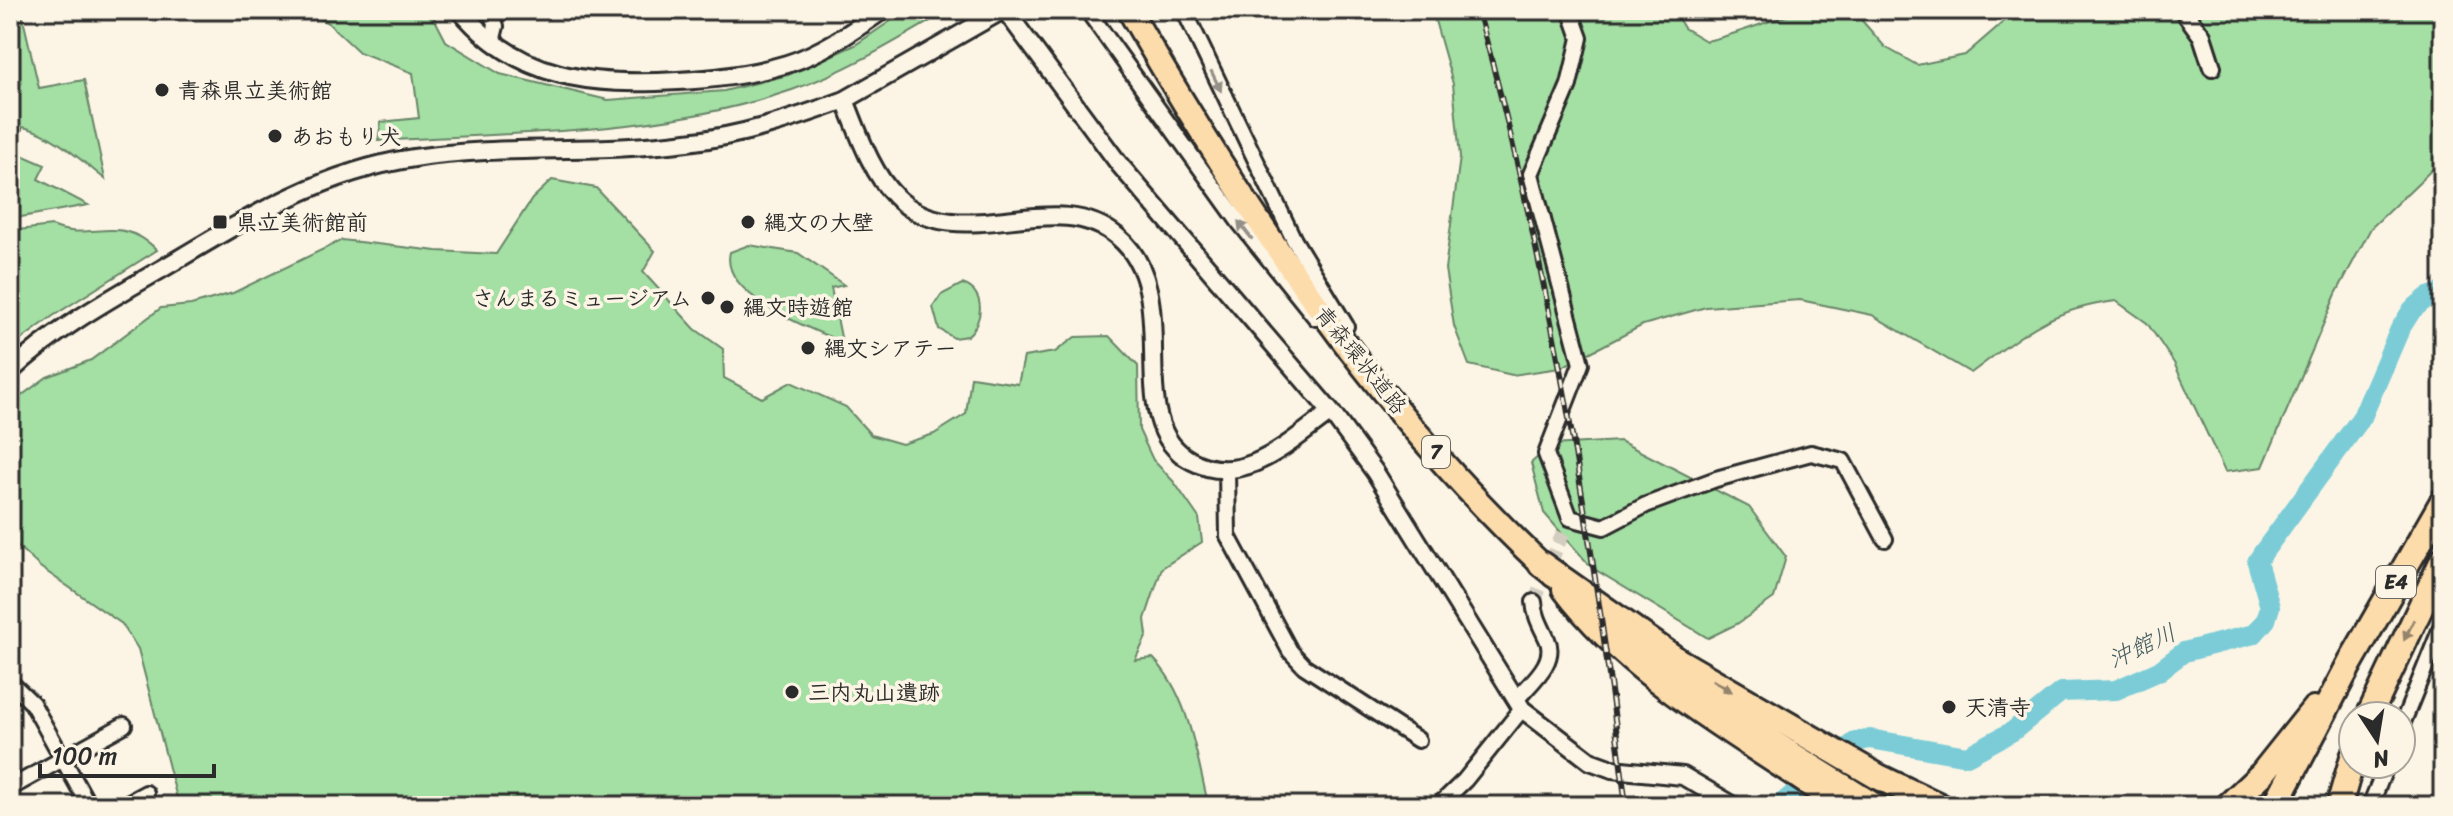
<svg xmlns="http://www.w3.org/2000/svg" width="2453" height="816" font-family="Sriracha,'Klee One',sans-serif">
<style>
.green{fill:#a4dfa4;stroke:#688568;stroke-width:2}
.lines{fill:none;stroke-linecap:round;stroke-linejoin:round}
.river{stroke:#7cccd7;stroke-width:20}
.minor-tunnel{stroke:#d2cdc0;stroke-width:14;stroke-dasharray:14 7;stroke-linecap:butt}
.minor-casing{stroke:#2b2b2b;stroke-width:20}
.tertiary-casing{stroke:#2b2b2b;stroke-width:22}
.trunk-casing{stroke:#2b2b2b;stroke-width:28}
.motorway-casing{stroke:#2b2b2b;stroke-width:30}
.minor{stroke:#fcf5e5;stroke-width:14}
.tertiary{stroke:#fcf5e5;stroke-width:16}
.trunk{stroke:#fddcac;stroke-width:22}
.motorway{stroke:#fddcac;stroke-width:24}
.rail-casing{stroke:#2b2b2b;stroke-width:6}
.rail{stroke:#fcf5e5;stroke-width:3;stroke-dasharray:9;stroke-linecap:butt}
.oneway{fill:#949088}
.oneway2{fill:#94846c}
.poi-dot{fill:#2b2b2b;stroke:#fcf5e5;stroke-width:3}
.labels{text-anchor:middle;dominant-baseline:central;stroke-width:7;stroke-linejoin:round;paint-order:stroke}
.shield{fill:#fcf5e5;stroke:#6a6863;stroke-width:2}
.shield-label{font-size:20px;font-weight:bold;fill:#2b2b2b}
.poi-label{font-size:22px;font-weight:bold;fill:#2b2b2b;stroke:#fcf5e5;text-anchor:start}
.street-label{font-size:22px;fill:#2b2b2b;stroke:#fcf5e5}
.water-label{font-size:24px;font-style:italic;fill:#435b5f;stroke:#fcf5e5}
</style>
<rect width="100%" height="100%" fill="#fcf5e5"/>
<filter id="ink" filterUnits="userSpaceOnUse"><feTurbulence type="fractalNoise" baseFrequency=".0125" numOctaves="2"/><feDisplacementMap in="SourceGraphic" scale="16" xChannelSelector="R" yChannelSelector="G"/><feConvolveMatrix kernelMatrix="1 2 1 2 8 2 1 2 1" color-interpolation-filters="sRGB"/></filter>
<g filter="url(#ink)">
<!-- green -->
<path class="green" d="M10 10H21L39 88 84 80 105 179C80 160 55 134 23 127L18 137 10 135Z
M302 10H430L446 41 500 74 608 100 724 91 788 75 855 45 907 10H949C899 39 848 71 792 90 661 135 515 132 378 141L381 122 419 118 413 73 359 52 328 23Z
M1432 10H1673L1684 28 1706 41C1740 34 1772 18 1805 11 1821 7 1840 12 1857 15L1885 47 1917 65 1965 55 2017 10H2443V159L2371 228 2336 294 2263 467 2225 472 2174 363 2147 323 2116 301C2047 310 2025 333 1971 373L1872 315 1800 300 1706 307 1643 325 1560 368 1512 375 1469 365 1454 326 1445 269 1460 157 1453 84Z
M10 150 45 165 38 179 88 205 10 219Z
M552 180 596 188 655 251 643 272 695 329 723 349 724 378 762 398 791 382 846 407 871 435 902 444 934 434 966 414 971 377 1018 384 1024 357 1055 352 1075 337 1109 336 1138 366 1139 430 1153 460 1174 482 1199 518 1202 542 1162 568 1145 619 1147 635 1135 660 1153 658C1188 694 1196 752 1207 799L1175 806H499L483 797 470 806H179L138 649 122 624 40 567 10 539V404L47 377 91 360 161 308 191 305 233 293 342 240 437 251 496 254 532 199Z
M52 226C91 243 120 212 157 250L53 316 10 348V231Z
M749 245 798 253 844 285 831 288 842 342C811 329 719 295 730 252Z
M962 284C986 290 984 323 967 336L954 338 939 329 933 307 941 295Z
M1620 441 1749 507 1786 557 1774 598 1737 624 1708 638 1591 567 1544 513 1531 463 1551 445Z"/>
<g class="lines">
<!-- river -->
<path class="river" d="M1779 806 1855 742 1870 739 1967 756 2013 731 2061 692 2116 690 2159 671 2184 652 2254 634 2266 620 2270 607 2257 562 2262 554 2362 417 2400 329 2412 310 2428 297 2443 292"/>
<!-- minor-tunnel -->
<path class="minor-tunnel" d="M1534 602 1563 533"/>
<defs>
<path id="minor" d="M490 10 496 26 492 42
M1087 10 1239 222 1316 318
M1184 10 1294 240 1346 326
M1570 10 1580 38 1569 85 1531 174 1581 364 1546 454 1570 518 1604 527 1646 505 1716 479 1811 453 1843 461 1885 539
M1227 469 1228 536 1290 651 1304 666 1418 740
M10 682 32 703 89 806
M1516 700C1530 683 1558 662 1547 639 1541 626 1535 616 1534 602
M2401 727 2443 623
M10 788 124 725
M122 806 146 793
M1438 806 1465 780 1522 709
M2370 806 2387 764"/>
<path id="tertiary" d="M460 10C518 80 593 86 678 81 715 79 751 75 787 64 822 53 853 31 883 10
M1005 10 1119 164 1331 412 1375 472 1522 709 1590 761 1612 769 1683 776 1734 806
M2183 10 2202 36 2212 67
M845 100 1003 10
M10 372C54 330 108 300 160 270 241 222 319 172 414 158 504 144 596 154 687 142 742 136 793 119 845 100 858 131 870 171 895 196 958 259 1054 183 1118 237 1187 294 1118 423 1192 461 1244 489 1291 440 1331 412"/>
<path id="trunk" d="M1129 10C1247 215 1379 415 1554 576
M1637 649 1693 692 1876 806"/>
<path id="motorway" d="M1541 564 1680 662 1877 776 1940 806
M1565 589C1636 683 1748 739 1842 806
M2369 716 2443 560
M2228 806 2262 774 2314 709
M2275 806 2350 663 2443 501
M2339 806 2353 757"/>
</defs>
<!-- minor casing -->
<use href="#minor" class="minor-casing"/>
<!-- tertiary casing -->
<use href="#tertiary" class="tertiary-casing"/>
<!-- trunk casing -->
<use href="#trunk" class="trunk-casing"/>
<!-- motorway casing -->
<use href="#motorway" class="motorway-casing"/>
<!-- minor -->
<use href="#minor" class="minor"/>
<!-- tertiary -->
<use href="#tertiary" class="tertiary"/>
<!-- trunk -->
<use href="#trunk" class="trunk"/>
<!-- motorway -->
<use href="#motorway" class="motorway"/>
<defs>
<path id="rail" d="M1478 10C1550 269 1593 539 1626 806"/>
</defs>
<!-- rail casing -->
<use href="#rail" class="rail-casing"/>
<!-- rail -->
<use href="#rail" class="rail"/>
</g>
<!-- one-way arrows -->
<defs><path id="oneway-solid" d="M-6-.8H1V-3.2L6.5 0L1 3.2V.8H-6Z" transform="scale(2)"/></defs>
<g class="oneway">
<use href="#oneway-solid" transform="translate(1216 81) rotate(64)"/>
<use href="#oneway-solid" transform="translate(1245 230) rotate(-128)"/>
</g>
<g class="oneway2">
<use href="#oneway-solid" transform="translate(2409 630) rotate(116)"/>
<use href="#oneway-solid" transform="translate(1722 686) rotate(30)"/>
</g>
</g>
<!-- markers -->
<g class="poi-dot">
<circle cx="162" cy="90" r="8"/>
<circle cx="275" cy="136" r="8"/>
<rect x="212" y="214" width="16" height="16" rx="4"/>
<circle cx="748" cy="222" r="8"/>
<circle cx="708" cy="298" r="8"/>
<circle cx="727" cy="307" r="8"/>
<circle cx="808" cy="348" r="8"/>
<circle cx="792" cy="692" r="8"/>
<circle cx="1949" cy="707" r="8"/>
</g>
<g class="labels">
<!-- shield labels -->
<g class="shield">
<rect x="1422" y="436" width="28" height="32" rx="6"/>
<rect x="2376" y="566" width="40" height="32" rx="6"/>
</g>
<g class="shield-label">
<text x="1436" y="452">7</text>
<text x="2396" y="582">E4</text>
</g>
<!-- poi labels -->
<g class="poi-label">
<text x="178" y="90">青森県立美術館</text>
<text x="291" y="136">あおもり犬</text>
<text x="236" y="222">県立美術館前</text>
<text x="764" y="222">縄文の大壁</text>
<text x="692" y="298" text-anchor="end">さんまるミュージアム</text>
<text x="743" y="307">縄文時遊館</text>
<text x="824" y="348">縄文シアテー</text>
<text x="808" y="692">三内丸山遺跡</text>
<text x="1965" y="707">天清寺</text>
</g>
<!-- street labels -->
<g class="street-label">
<text transform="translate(1361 360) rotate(51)">青森環状道路</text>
</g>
<!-- water labels -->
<g class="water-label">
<text transform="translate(2142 646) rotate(-25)">沖館川</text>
</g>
</g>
<!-- margin -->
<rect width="2453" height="816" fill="none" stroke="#fcf5e5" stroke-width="40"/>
<rect x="20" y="20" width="2413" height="776" fill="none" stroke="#2b2b2b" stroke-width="3" filter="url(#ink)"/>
<!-- north arrow -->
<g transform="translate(2377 740) rotate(168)"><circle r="38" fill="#fcf5e5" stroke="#a8a49b" stroke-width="2"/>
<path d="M0-6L14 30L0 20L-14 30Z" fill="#2b2b2b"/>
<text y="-12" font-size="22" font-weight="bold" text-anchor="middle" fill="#2b2b2b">N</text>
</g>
<!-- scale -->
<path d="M40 764v12h174v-12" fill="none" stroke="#2b2b2b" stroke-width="4"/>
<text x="52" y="764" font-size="24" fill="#2b2b2b" stroke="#fcf5e5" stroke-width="6" paint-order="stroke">100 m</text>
</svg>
